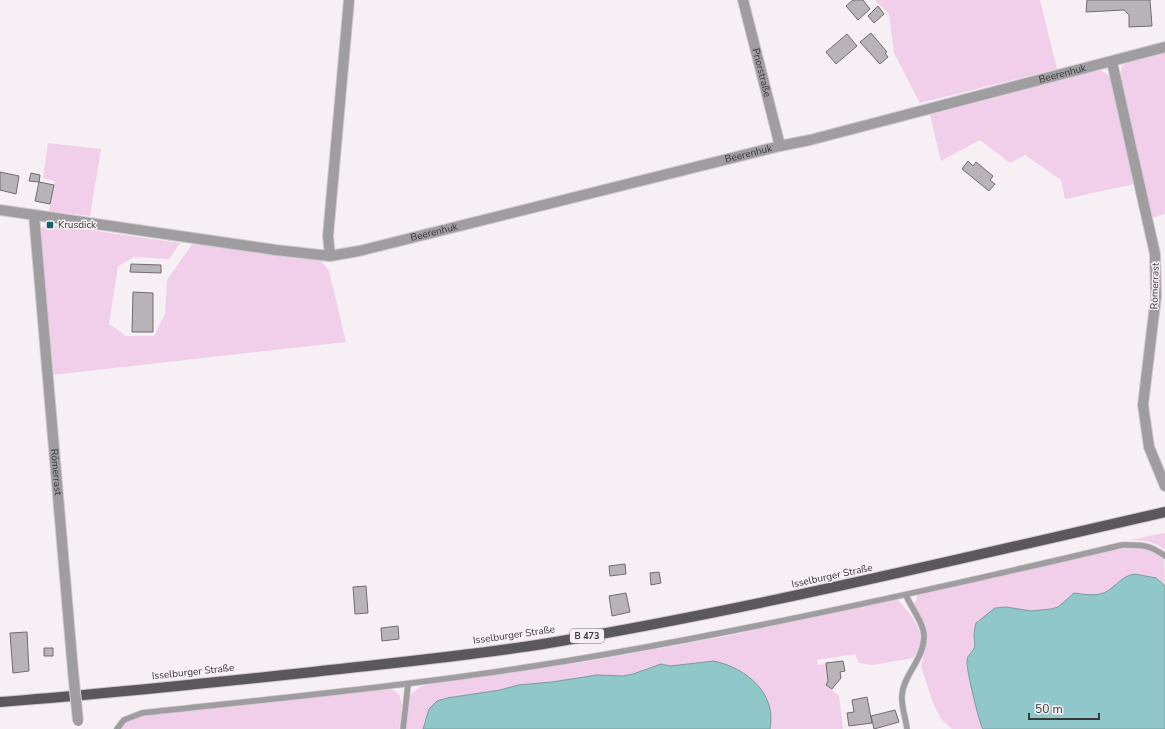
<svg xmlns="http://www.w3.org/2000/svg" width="1165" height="729" font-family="'Nunito Sans',sans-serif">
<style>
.green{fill:#f1cee9}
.water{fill:#90c7ca;stroke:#769c9f}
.building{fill:#b8b3b7;stroke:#706c6f}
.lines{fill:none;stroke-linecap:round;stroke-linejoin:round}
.service-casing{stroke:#d0cbcf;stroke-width:7}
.minor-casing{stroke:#d0cbcf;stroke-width:12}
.primary-casing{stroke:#d0cbcf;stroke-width:12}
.service{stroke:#9f9d9f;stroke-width:5.5}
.minor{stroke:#9f9d9f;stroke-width:10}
.primary{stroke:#5b585b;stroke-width:10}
.minor-bridge-casing{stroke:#d0cbcf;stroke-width:12;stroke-linecap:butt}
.minor-bridge{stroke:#9f9d9f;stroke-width:10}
.poi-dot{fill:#146368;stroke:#f6f0f4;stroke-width:1.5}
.labels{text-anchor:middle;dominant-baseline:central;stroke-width:3;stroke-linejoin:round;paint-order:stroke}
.shield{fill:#f6f0f4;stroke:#726f72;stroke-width:1}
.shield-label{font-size:9px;font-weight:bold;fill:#3a383a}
.street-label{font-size:10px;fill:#3a383a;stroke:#f6f0f4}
.poi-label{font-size:10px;fill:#3a383a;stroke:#f6f0f4;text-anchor:start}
</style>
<rect width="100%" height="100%" fill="#f6f0f4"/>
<!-- green -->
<path class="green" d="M875 0H1040L1057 69 920 103 894 53 889 14Z
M1165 51V214L1152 218 1120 77 1122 66 1130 61Z
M1100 70 1110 76 1113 84 1134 184 1065 199 1061 180 1025 155 1010 163 980 140 941 161 930 115Z
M48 143 101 149 90 216 49 211 55 181 43 178Z
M54 225 180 243 169 259 134 257 118 266 109 324 126 336H154L165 314 167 280 193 243 321 261 329 271 346 342 52 375 38 234 42 227Z
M1163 533 1165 534V550C1154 542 1145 540 1131 540Z
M1134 548C1147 548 1154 552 1164 560L1165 586 1156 578 1135 574 1099 595 1068 597 1058 607 1051 609 1031 611 1006 607 995 608 974 636C977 653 968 649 967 661 966 669 979 723 983 729H952L941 719 933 703 921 666 928 638 926 626 914 605 918 594 1115 550Z
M897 599C912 614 932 639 913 658L873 665 859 663 855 654 817 660 818 665 826 664 830 679 826 685 839 696 843 729H770L771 714 763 691 704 662 670 666H653L633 674 623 676 597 675 552 682 518 685 500 690 447 698 424 721 423 729H406L410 695 420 687 429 684 591 661 727 636Z
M392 689 399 694 402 705 399 729H121L128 722 143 715Z"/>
<!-- water -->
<path class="water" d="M1135 574 1156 578 1165 586V729H983C979 723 966 668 967 661 967 655 972 653 974 648 976 644 974 640 974 636 974 632 975 627 976 623L995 608 1006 607 1031 611 1051 609 1058 607 1074 593C1082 594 1092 596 1100 594 1114 591 1119 576 1135 574Z
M714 661C746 668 777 693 770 729H423L429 709 437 701 447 698 500 690 518 685 552 682 597 675 623 676 633 674 661 664 670 666Z"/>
<!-- building -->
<path class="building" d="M853 0H863L870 9 858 20 846 6Z
M1087 0H1150L1152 26 1129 27V15L1124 10 1086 12Z
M878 6 884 14 874 23 868 16Z
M871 33 887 52 885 53 888 57 880 64 860 42Z
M847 34 857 46 836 64 826 52Z
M968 161 973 166 976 162 993 176 990 180 995 184 989 191 962 169Z
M0 172 19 176 16 194 0 190Z
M31 173 40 175 39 182 54 185 50 204 35 201 39 182 29 181Z
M131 264 161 265V273L130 272Z
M133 292 153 293V332H132Z
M625 564 626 574 610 576 609 566Z
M659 572 661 583 651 585 650 573Z
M366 586 368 613 355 614 353 587Z
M626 593 630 612 612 616 609 596Z
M398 626 399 639 382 641 381 628Z
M27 632 29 671 13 673 10 633Z
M44 648H53V656H44Z
M843 661 845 671 840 672 841 678 832 689 826 685 828 681 826 663Z
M867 697 872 723 849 726 847 713 854 712 852 700Z
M895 710 899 722 874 729 871 716Z"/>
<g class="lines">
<defs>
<path id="service" d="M906 595C911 608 925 624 924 638 923 660 903 676 902 695 901 706 906 719 907 729
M117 729 124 720 142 713C299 696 457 681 613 653 784 623 953 585 1122 545 1141 545 1149 544 1165 556
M403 729 408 685"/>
<g id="minor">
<path id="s1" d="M743 0 780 146"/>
<path d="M1112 62 1155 254 1156 296 1143 405 1149 447 1165 486"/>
<path id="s2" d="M0 210 276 250 330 256 359 251 780 146 810 140 1165 47"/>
<path id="s3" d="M34 215 73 671"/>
<path d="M330 256 328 236 349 0"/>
</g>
<path id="primary" d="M0 702C105 694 209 683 313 672 390 663 467 656 543 644 753 609 958 559 1165 512"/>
</defs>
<!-- service casing -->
<use href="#service" class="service-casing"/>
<!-- minor casing -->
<use href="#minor" class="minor-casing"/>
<!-- primary casing -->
<use href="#primary" class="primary-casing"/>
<!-- service -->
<use href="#service" class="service"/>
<!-- minor -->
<use href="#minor" class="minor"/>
<!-- primary -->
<use href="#primary" class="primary"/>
<defs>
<path id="minor-bridge" d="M73 671 78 721"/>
</defs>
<!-- minor-bridge casing -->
<use href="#minor-bridge" class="minor-bridge-casing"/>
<!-- minor-bridge -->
<use href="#minor-bridge" class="minor-bridge"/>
</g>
<!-- markers -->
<rect class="poi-dot" x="46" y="221" width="8" height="8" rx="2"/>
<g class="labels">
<!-- shield labels -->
<rect class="shield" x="570" y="629" width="34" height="14" rx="3"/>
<g class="shield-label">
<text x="587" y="636">B 473</text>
</g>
<!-- street labels -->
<g class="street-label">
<text stroke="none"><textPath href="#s1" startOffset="75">Priorstraße</textPath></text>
<text stroke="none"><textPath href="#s2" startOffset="1088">Beerenhuk</textPath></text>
<text stroke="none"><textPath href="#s2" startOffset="764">Beerenhuk</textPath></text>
<text stroke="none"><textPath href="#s2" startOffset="440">Beerenhuk</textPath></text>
<text transform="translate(1155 286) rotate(-88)">Römerrast</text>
<text stroke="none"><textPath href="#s3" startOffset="258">Römerrast</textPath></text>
<text transform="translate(832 576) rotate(-12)">Isselburger Straße</text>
<text transform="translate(514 635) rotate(-8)">Isselburger Straße</text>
<text transform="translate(193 672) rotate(-6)">Isselburger Straße</text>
</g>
<!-- poi labels -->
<g class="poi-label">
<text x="58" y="225">Krusdick</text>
</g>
</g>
<!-- scale -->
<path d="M1029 713v6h70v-6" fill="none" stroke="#3a383a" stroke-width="2"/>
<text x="1035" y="713" font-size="12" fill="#3a383a" stroke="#f6f0f4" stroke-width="3" paint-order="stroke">50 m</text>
</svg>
